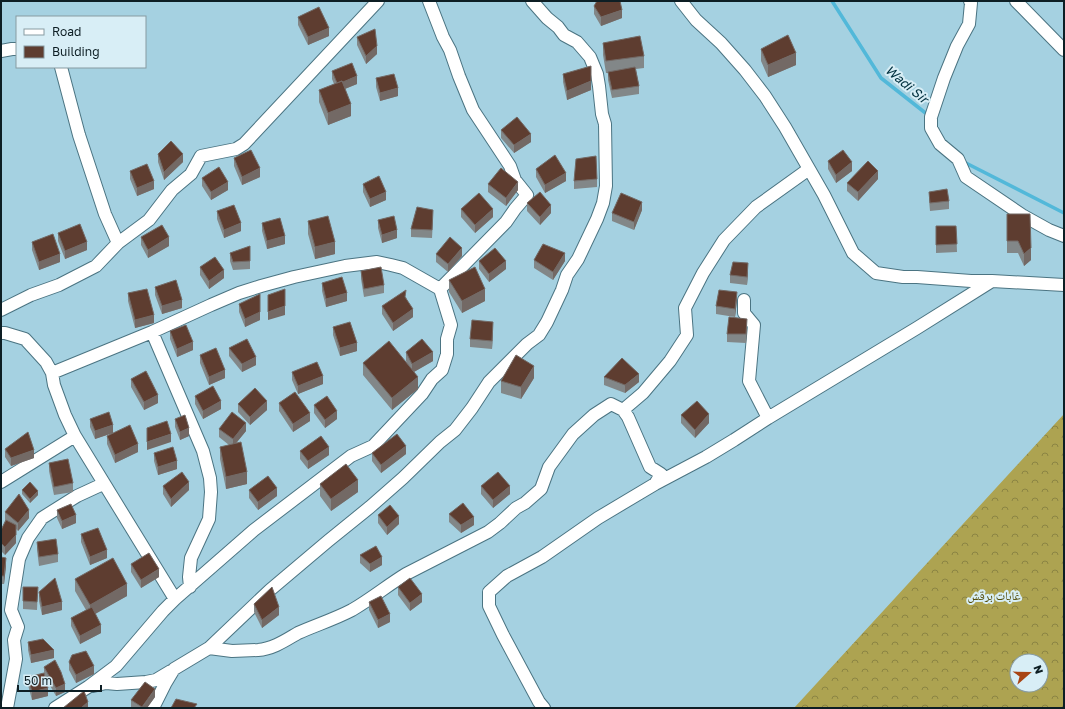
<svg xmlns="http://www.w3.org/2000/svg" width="1065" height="709" font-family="'Golos Text','Noto Naskh Arabic',sans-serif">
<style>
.forest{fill:url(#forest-crowns);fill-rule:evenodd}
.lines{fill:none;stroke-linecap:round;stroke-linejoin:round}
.stream{stroke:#52b8d9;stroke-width:3.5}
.minor-casing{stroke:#4b7482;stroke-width:14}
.minor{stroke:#fff;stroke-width:12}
.wall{fill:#828788}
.shaded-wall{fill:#736965}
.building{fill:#5e3d30;stroke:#736965}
.labels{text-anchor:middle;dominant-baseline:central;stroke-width:4;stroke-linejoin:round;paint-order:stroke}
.park-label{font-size:12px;fill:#524a07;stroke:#d8eef6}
.water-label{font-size:13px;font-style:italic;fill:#00303e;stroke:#d8eef6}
</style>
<defs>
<pattern id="forest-crowns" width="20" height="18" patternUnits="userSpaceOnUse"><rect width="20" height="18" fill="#ada351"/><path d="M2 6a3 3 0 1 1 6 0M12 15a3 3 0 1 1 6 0" fill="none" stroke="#8b8443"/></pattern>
</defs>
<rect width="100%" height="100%" fill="#a5d1e1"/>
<!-- forest -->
<path class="forest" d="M1064 414V708H794ZM1017 661H1041V685H1017Z"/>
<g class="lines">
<!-- stream -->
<path class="stream" d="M832 1 881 78 928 115
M962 161 1064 213"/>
<defs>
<path id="minor" d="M429 1 443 37 450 50 459 76 473 110 510 166 515 180 527 195 515 209 506 222 440 289
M681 1 696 20 721 43 745 70 765 96 785 127 824 195 853 253 876 273 903 277H917L971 281H992L1064 285
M970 1 971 3 969 24 957 46 944 78 931 117V128L940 144 958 159 966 177 1022 215 1049 230 1064 236
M1016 1 1064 50
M1 51 12 49H17
M61 67 79 135 105 214 118 243
M744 300V313L754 325 749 381 768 418
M1 310 31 295 59 285 96 266 118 243 149 220 172 190 191 174 201 156 236 149 244 144 378 1
M152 332 203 451 210 478 211 492 209 519 191 558 189 577 190 587
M1 333H5L25 339 46 362 52 373 54 385 65 415 75 436 175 599
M52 373 152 332 211 305 239 293 261 286 294 277 345 266 377 262 391 265 403 268 440 289 451 325 447 339V354L442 370 432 379 422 394 373 446 351 456 254 530 175 599 163 611 116 666 88 687 55 708
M623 410 643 393 670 361 687 335 685 308 703 273 724 240 756 207 809 169
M1 482 75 436
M209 648 270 590 328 541 370 507 403 478 440 442 455 430 472 408 489 382 527 344 539 335 547 322 562 290 567 275 578 259 597 219 603 203 606 186 605 124 602 114 599 86 597 74 590 57 577 42 564 35 558 27 547 18 532 1
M93 686 106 683 117 684 146 682 156 680 171 671
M7 708 16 659 14 640 18 627 11 610 19 559 28 538 42 518 77 496 103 484
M153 708 165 684 174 669 209 648 232 651 258 650C273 649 286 640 298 633 316 625 335 619 352 610 371 599 388 585 406 574L488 532 500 523 516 508 525 503 541 489 549 467 573 434 594 415 611 404 623 410 628 417 650 467 661 474 655 484
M544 708 539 702 503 635 489 606V592L507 576 542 557 598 518 655 484 706 457 734 440 768 418 917 328 992 281"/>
</defs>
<!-- minor casing -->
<use href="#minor" class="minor-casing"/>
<!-- minor -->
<use href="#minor" class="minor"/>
</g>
<!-- wall -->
<path class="wall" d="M594 6 622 18 601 26 594 14Z
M298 17 329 36 308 45 298 25Z
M357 37 377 54 366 64 357 45Z
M603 43 644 56V68L636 69 639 86V94L612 98 608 80V73H606L603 55Z
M761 49 796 65 768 77 761 61Z
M332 71 357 84 345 89 351 116 328 125 319 102V90L334 84 332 79Z
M563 74 591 90 567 100 563 82Z
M376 78 398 96 380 101 376 87Z
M501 130 531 142 514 153 501 138Z
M158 154 183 162 164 180 158 162Z
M234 158 260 177 242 185 234 166Z
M828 161 852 171 836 183 828 169Z
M536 169 566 181 545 193 536 177Z
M130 171 154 189 137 196 130 179Z
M202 178 228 190 211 200 202 186Z
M597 179V187L574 189V181Z
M878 179 858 201 847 191V183Z
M363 184 386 200 370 207 363 192Z
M488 184 518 190 506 206 488 192Z
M929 192 949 201V209L930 211 929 200Z
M527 203 551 213 540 225 527 211Z
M461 209 493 217 475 233 461 217Z
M642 210 634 230 612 221V213Z
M217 211 241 231 224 238 217 219Z
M1007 214 1031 260 1024 266 1018 253H1007Z
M433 219 432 238 411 237V229Z
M378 220 397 238 382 243 378 228Z
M308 221 335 254 315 259 308 234Z
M262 223 285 244 267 249 262 231Z
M936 226H956L957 252 936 253Z
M58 233 87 250 65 259 58 241Z
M141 237 169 246 148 258 141 245Z
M32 242 60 262 39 270 32 250Z
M250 246V269L233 270 230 261V253Z
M436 254 462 256 448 272 436 262Z
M534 260 565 261 553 280 534 268Z
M479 261 506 269 489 282 479 269Z
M200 267 224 278 209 289 200 275Z
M361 271 384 285V293L364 297 361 279Z
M748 272 747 285 730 283V275Z
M449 280 485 301 462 313 449 292Z
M322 283 347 301 326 307 322 291Z
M155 287 182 308 162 314 155 295Z
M128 293 154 323 135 328 128 301Z
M406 297 413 317 393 331 382 314V306Z
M737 300 735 317 716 314V306Z
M239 304 260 320 245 327 239 312Z
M333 327 357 351 340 356 333 335Z
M747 327 746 343 727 342V334Z
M493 330 492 349 470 347V339Z
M170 331 193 350 177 357 170 339Z
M229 348 256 365 242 372 229 356Z
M406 352 433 361 414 372 418 389 392 410 363 375V363L408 365 406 361Z
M200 355 225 378 209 385 200 363Z
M292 372 323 384 298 394 292 380Z
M604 377 639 382 625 393 604 385Z
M534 378 521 399 501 393V381Z
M131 379 158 403 144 410 131 387Z
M195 396 221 409 203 419 195 404Z
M279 403 310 421 293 432 279 411Z
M238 404 267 410 250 425 238 412Z
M314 405 337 419 325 428 314 413Z
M681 415 709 423 695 438 681 423Z
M90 419 113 433 138 452 115 463 107 444V436L112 433 95 439 90 427Z
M175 419 189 436 180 440 175 427Z
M219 429 246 431 236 443 247 484 226 489 220 459V447L229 445 219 437Z
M5 449 34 458 11 466 5 457Z
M300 451 329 455 308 469 300 459Z
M154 453 177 469 158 475 154 461Z
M372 453 406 454 381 473 372 461Z
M49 463 73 483V492L54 495 49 471Z
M320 484 358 492 331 511 320 496Z
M163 486 189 490 171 507 163 494Z
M481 486 510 494 493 508 481 494Z
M22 490 38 495 30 503 22 494Z
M249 490 277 496 258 510 249 498Z
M57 510 76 523 62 529 57 518Z
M5 512 29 518 18 531 16 529V543L5 555 1 551V530L5 521Z
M449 514 474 525 461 533 449 522Z
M378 515 399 524 387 535 378 523Z
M81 534 107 558 90 565 81 542Z
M37 542 58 554V562L39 566 37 550Z
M360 555 382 565 370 572 360 563Z
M1 557 6 566 4 584H1Z
M131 564 159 577 141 588 131 572Z
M75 579 127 596 95 613 101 633 80 644 71 626V618L86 610 75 591Z
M23 587H38L37 610 23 609Z
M398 587 422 602 410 611 398 595Z
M39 592 62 610 42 615 39 601Z
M369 602 390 622 378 628 369 610Z
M254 604 279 615 262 628 254 612Z
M28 642 54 658 31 663 28 650Z
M69 662 94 674 76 683 69 670Z
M44 667 65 692 56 696 45 677 48 696 32 700 28 685V677L44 673Z
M155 697 147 708H131V700Z"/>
<!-- shaded-wall -->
<path class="shaded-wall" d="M622 10V18L601 26V17Z
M329 28V36L308 45V37Z
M377 46V54L366 64V56Z
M796 53V65L768 77V65Z
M357 76V84L337 92V84Z
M591 81V90L567 100V91Z
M398 88V96L380 101V93Z
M351 104V116L328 125V113Z
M531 134V142L514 153V145Z
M183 154V162L164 180V172Z
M852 162V171L836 183V175Z
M260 168V177L242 185V177Z
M878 171V179L858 201V192Z
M566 173V181L545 193V185Z
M154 181V189L137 196V188Z
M228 182V190L211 200V192Z
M518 182V190L506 206V198Z
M386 192V200L370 207V199Z
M642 202V210L634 230V222Z
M551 205V213L540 225V217Z
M493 209V217L475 233V225Z
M241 223V231L224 238V230Z
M397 230V238L382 243V235Z
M285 236V244L267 249V241Z
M169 237V246L148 258V250Z
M87 242V250L65 259V251Z
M335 242V254L315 259V247Z
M462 248V256L448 272V264Z
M1031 248V260L1024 266V254Z
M565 253V261L553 280V272Z
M60 254V262L39 270V262Z
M506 261V269L489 282V274Z
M748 263V272L747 285V277Z
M224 270V278L209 289V281Z
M485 289V301L462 313V301Z
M737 292V300L735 317V309Z
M347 293V301L326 307V299Z
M260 294V320L245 327V319Z
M182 300V308L162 314V306Z
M285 306V315L268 320V312Z
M413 309V317L393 331V323Z
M154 315V323L135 328V320Z
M747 319V327L746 343V334Z
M493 322V330L492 349V341Z
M193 342V350L177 357V349Z
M357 343V351L340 356V348Z
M433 352V361L412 373V364Z
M256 357V365L242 372V364Z
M534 366V378L521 399V387Z
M225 370V378L209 385V377Z
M639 374V382L625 393V385Z
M323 376V384L298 394V386Z
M418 377V389L392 410V398Z
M158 395V403L144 410V402Z
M221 401V409L203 419V411Z
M267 401V410L250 425V417Z
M337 411V419L325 428V420Z
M310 413V421L293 432V424Z
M709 414V423L695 438V430Z
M246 423V431L233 447V439Z
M113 425V433L95 439V431Z
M189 428V436L180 440V432Z
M171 434V442L147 450V442Z
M138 444V452L115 463V455Z
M406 446V454L381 473V465Z
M329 447V455L308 469V461Z
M34 450V458L11 466V458Z
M177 461V469L158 475V467Z
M247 472V484L226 489V477Z
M358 480V492L331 511V499Z
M189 482V490L171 507V499Z
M510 486V494L493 508V500Z
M277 488V496L258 510V502Z
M38 491V495L30 503V499Z
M29 510V518L18 531V523Z
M76 515V523L62 529V521Z
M399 516V524L387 535V527Z
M474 517V525L461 533V525Z
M16 535V543L5 555V547Z
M107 550V558L90 565V557Z
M382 557V565L370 572V564Z
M6 558V566L4 584V576Z
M159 569V577L141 588V580Z
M127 584V596L90 617V605Z
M422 594V602L410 611V603Z
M62 602V610L42 615V607Z
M279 607V615L262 628V620Z
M390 614V622L378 628V620Z
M101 625V633L80 644V636Z
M54 650V658L31 663V655Z
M94 666V674L76 683V675Z
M65 684V692L56 696V688Z
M48 688V696L32 700V692Z
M155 689V697L147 708H142Z
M88 702V708H81Z"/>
<!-- building -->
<path class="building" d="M597 1H620L622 10 601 17 594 6Z
M319 7 329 28 308 37 298 17Z
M375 29 377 46 366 56 357 37Z
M788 35 796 53 768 65 761 49Z
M640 36 644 56 606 61 603 43Z
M352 63 357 76 343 82 342 81 337 83 332 71Z
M591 66V81L567 91 563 74Z
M635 67 639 86 612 90 608 72Z
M394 74 398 88 380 93 376 78Z
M342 81 351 104 328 113 319 90Z
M517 117 531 134 514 145 501 130Z
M171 141 183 154 164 172 158 154Z
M251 150 260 168 242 177 234 158Z
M843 150 852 162 836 175 828 161Z
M555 155 566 173 545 185 536 169Z
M596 156 597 179 574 181 576 159Z
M868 161 878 171 858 192 847 183Z
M147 164 154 181 137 188 130 171Z
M219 167 228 182 211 192 202 178Z
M501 168 518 182 506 198 488 184Z
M379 176 386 192 370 199 363 184Z
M947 189 949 201 930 203 929 192Z
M540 192 551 205 540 217 527 203Z
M479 193 493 209 475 225 461 209Z
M621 193 642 202 634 222 612 213Z
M234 205 241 223 224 230 217 211Z
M417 207 433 210 432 230 411 229Z
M1007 214H1030L1031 248 1024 254 1018 241H1007Z
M328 216 335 242 315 247 308 221Z
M394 216 397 230 382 235 378 220Z
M280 218 285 236 267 241 262 223Z
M80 224 87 242 65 251 58 233Z
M162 225 169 237 148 250 141 237Z
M936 226H956L957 244 936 245Z
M53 234 60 254 39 262 32 242Z
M450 237 462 248 448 264 436 254Z
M543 244 565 253 553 272 534 260Z
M250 246V261L233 262 230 253Z
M495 248 506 261 489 274 479 261Z
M215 257 224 270 209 281 200 267Z
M733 262 748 263 747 277 730 275Z
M381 267 384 285 364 289 361 271Z
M475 267 485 289 462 301 449 280Z
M342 277 347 293 326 299 322 283Z
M176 280 182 300 162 306 155 287Z
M147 289 154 315 135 320 128 293Z
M285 289V306L268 312V295Z
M406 290 405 297 413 309 393 323 382 306Z
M719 290 737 292 735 309 716 306Z
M260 294V312L245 319 239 304Z
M729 317 747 319 746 334H727Z
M472 320 493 322 492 341 470 339Z
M350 322 357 343 340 348 333 327Z
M186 325 193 342 177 349 170 331Z
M247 339 256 357 242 364 229 348Z
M422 339 433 352 412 364 406 352Z
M389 341 418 377 392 398 363 363Z
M216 348 225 370 209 377 200 355Z
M516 355 534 366 521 387 501 381Z
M622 358 639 374 625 385 604 377Z
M317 362 323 376 298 386 292 372Z
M146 371 158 395 144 402 131 379Z
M213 386 221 401 203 411 195 396Z
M255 388 267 401 250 417 238 404Z
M295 392 310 413 293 424 279 403Z
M327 396 337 411 325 420 314 405Z
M697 401 709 414 695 430 681 415Z
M109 412 113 425 95 431 90 419Z
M232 412 246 423 233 439 219 429Z
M185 415 189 428 180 432 175 419Z
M167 421 171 434 147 442V428Z
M130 425 138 444 115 455 107 436Z
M28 432 34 450 11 458 5 449Z
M397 434 406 446 381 465 372 453Z
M321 436 329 447 308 461 300 451Z
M241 442 247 472 226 477 220 447Z
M173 447 177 461 158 467 154 453Z
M68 459 73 483 54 487 49 463Z
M346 464 358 480 331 499 320 484Z
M182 472 189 482 171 499 163 486Z
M498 472 510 486 493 500 481 486Z
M268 476 277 488 258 502 249 490Z
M30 482 38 491 30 499 22 490Z
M19 494 29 510 18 523 5 512Z
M463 503 474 517 461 525 449 514Z
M71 504 76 515 62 521 57 510Z
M390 505 399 516 387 527 378 515Z
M6 520 16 525V535L5 547 1 543V530Z
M98 528 107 550 90 557 81 534Z
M56 539 58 554 39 557 37 542Z
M376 546 382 557 370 564 360 555Z
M149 553 159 569 141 580 131 564Z
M1 557 6 558 4 576H1Z
M113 558 127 584 90 605 75 579Z
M55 578 62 602 42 607 39 592Z
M410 578 422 594 410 603 398 587Z
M23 587H38L37 602 23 601Z
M272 587 279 607 262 620 254 604Z
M381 596 390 614 378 620 369 602Z
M92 607 101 625 80 636 71 618Z
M43 639 54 650 31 655 28 642Z
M86 651 94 666 76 675 69 662 72 655Z
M55 660 61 672 65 684 56 688 44 667Z
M44 673 48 688 32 692 28 677Z
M145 682 155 689 142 707 131 700Z
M84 691 88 702 81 708H63Z
M176 699 197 704 194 708H171Z"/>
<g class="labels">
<!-- park labels -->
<g class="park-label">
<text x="994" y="595">غابات برقش</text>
</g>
<!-- water labels -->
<g class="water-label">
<text transform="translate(907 84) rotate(40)">Wadi Sir</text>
</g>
</g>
<!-- border -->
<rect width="1065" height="709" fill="none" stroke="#0d1e24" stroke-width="4"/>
<!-- legend -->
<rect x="16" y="16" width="130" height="52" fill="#d8eef6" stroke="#879ba2"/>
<rect x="24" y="29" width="20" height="6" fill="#ffffff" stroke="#879ba2"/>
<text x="52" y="36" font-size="12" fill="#0d1e24">Road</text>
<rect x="24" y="46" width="20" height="12" fill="#5e3d30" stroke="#879ba2"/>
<text x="52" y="56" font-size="12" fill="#0d1e24">Building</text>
<!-- north arrow -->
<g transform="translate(1029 673) rotate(70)"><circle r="19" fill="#d8eef6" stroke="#879ba2"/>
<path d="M0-3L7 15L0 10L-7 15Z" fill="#a84413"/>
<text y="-6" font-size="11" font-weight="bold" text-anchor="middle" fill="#0d1e24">N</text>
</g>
<!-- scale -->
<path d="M18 685v6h83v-6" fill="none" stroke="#0d1e24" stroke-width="2"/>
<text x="24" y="685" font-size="12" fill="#0d1e24" stroke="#d8eef6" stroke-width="3" paint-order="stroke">50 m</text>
</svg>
